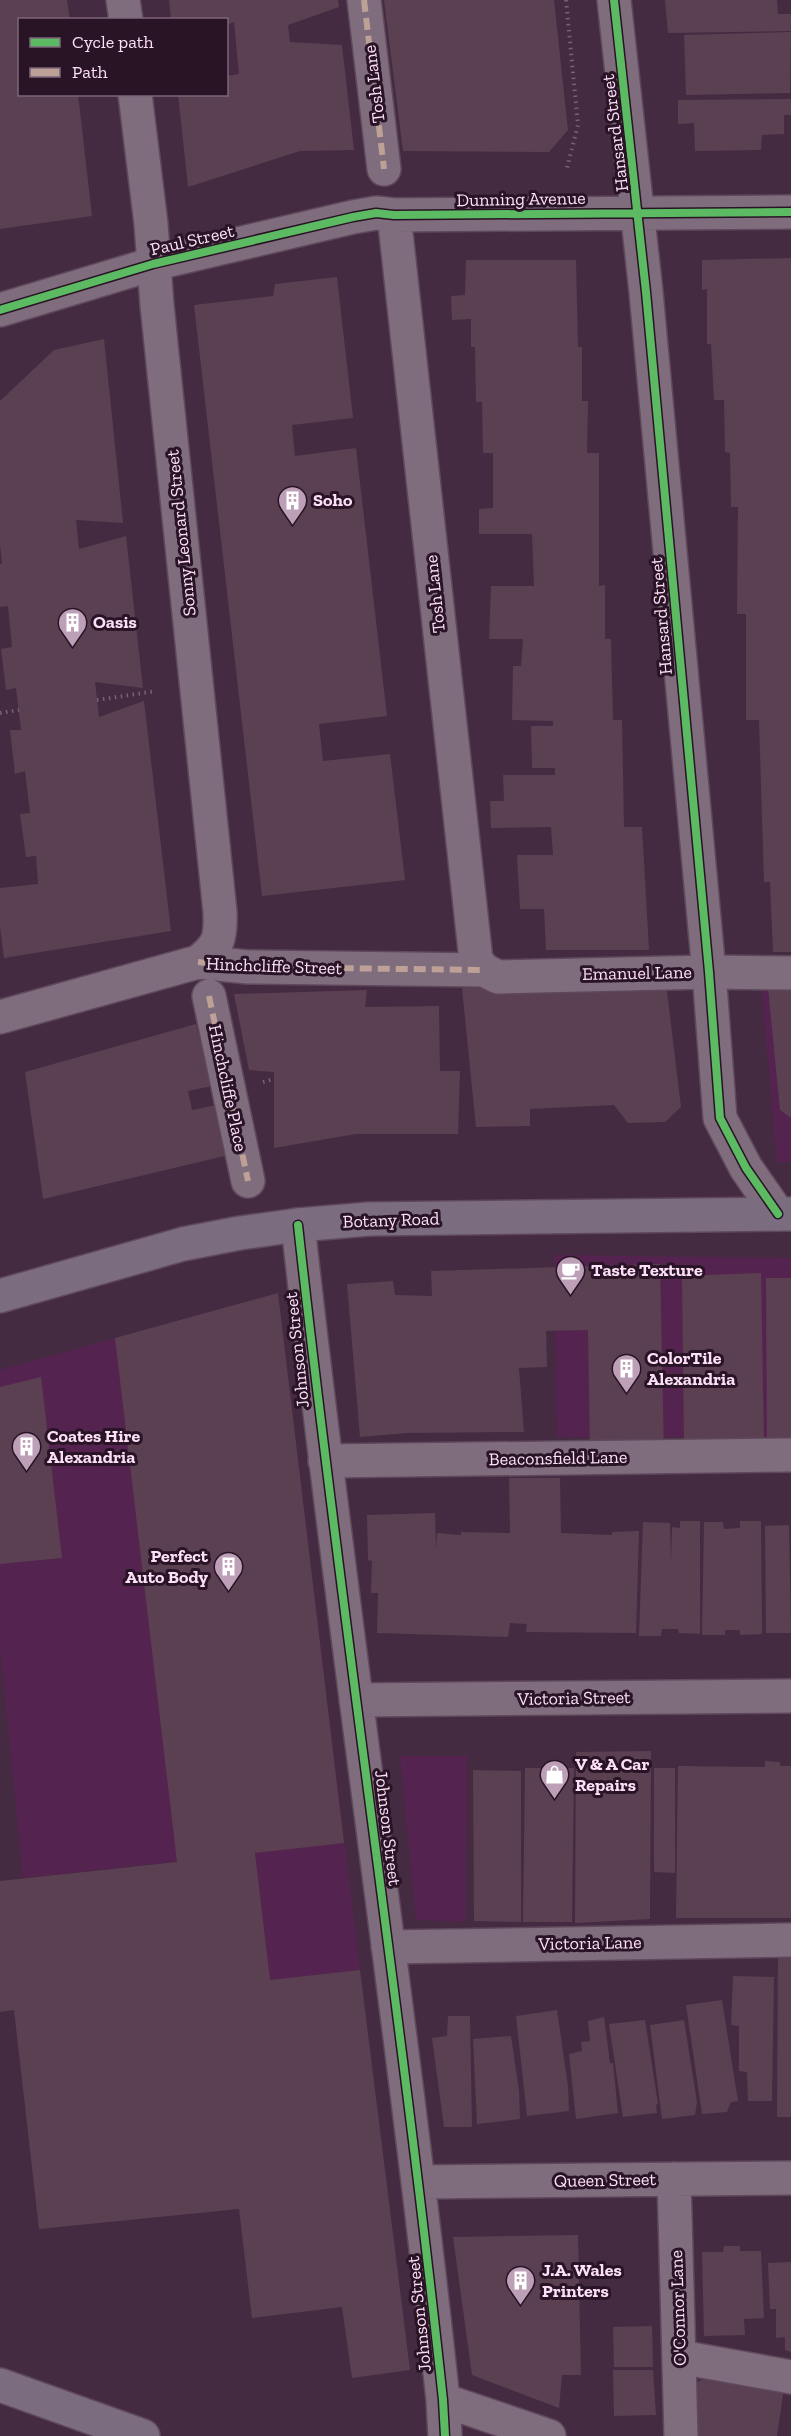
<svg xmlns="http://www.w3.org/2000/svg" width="791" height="2436" font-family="'Zilla Slab',serif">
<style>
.built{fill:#55234f}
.building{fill:#5b4052}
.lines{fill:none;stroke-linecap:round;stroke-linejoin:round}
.minor-casing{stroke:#5f485c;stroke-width:36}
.major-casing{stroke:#5f485c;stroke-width:36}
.path{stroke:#776373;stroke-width:4;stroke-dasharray:1.5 4.5;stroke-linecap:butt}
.minor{stroke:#7f6c7c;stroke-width:33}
.major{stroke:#7c6c80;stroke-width:33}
.quiet{stroke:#bda197;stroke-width:6;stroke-dasharray:12 6;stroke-linecap:butt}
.cycleway-casing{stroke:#291426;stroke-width:11}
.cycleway{stroke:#5cba63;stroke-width:8}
.labels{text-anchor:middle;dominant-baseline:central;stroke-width:6;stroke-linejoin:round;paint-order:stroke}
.street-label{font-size:18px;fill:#fddff7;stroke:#291426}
.poi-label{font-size:18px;font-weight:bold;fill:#fddff7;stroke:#291426;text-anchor:start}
</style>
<rect width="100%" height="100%" fill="#452b41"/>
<!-- built -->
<path class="built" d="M761 986H791V1162H777Z
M554 1255 791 1258V1437H557Z
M278 1293 360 1970 270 1980 255 1853 23 1878 0 1647V1370Z
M400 1756H467L466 1922 416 1920Z"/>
<!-- building -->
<path class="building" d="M0 0H67L70 20H20V94H78L92 216 0 229Z
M169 0H338L339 7 288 25 290 42 342 45 354 150 300 151 188 187 178 94H226V76L239 74 234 22 226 25V20H171Z
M384 0H554L568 130 549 152 403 151Z
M665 0H777L778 14H791V31L668 33Z
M791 32 790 93 686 95 684 35Z
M791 99V115H784V134L762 135 761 150 695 151 694 123 678 124V100Z
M791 258V952H773L770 882H764L759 720H746V614H737L738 507H731L730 453 725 452 724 400H714L711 344H707V289L702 290V260Z
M466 260H576L578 347H582V401H588L587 453H599V586L605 585V639H611L613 720H622L624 827H642L649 950H546L544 909H520L517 855H553L551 827 491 828 490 801H504L503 775H555V768H532L531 726H553V721L512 720 513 666H521L523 639H489L491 586H534L532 534H479V509L493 508V453H483L482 402H476L475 347H471V319L452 320 451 296 465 295Z
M337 277 353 418 292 425 295 456 356 448 387 716 319 724 323 761 390 754 405 880 262 896 194 305 273 296 275 284Z
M104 339 123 523 76 520 79 549 126 536 143 688 95 682 99 717 144 701 171 931 4 958 0 927V888L38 884 36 856 26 857 20 814 30 813 25 771 15 774 10 730H21L16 688 6 690 1 649 12 647 8 606 0 607V564H2L0 545V401L54 350Z
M666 983 681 1107 665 1122 628 1123 614 1105 530 1109V1126L476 1127 462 988Z
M768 988 791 989V1118L780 1110Z
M367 990 365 1007 439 1006 440 1071H460L458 1134H356L274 1148V1072L249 1070 234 994Z
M196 1024 212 1086 188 1091 192 1110 217 1105 229 1155 43 1199 25 1072Z
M660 1264 664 1453 590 1454 588 1330 546 1331 547 1367 519 1368 524 1432 407 1433 360 1437 347 1284 393 1281 395 1295 432 1296 431 1271Z
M761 1273 764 1442 684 1443 682 1276Z
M766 1278H791V1451L767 1452Z
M278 1293 344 1843 255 1853 270 1980 360 1970 410 2370 352 2378 342 2307 252 2318 239 2209 39 2229 14 2010 0 2012V1881L177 1862 115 1338Z
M41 1377 62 1558 0 1564V1387Z
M509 1478H560L561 1533 612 1535V1532L639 1531 636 1633 526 1632 527 1624 510 1623 508 1637 377 1633 378 1593H371L372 1561 368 1560 367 1515 435 1513 436 1550 437 1533 461 1535V1532L510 1533Z
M680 1521H700V1634L679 1633 678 1629H662L661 1636H639L643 1522 670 1523 671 1562 672 1527 680 1528Z
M740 1521H761L762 1634 740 1635V1630H725V1635H702L704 1522H723L724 1529 740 1528Z
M789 1525 791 1633H766L765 1526Z
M651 1751 650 1919 575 1923 576 1752Z
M765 1761 780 1762V1766H791V1918H676L678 1766 765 1767Z
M525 1768H574L572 1922H523Z
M654 1768H675V1873L654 1872Z
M473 1770 521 1771V1922L474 1921Z
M778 1951H791V2117H777Z
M733 1976 774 1977 772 2101H748L747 2072 739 2071V2026L731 2025Z
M722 2000 738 2101 731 2102 727 2112 702 2114 686 2005Z
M557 2010 568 2086 569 2111 527 2116 516 2016Z
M448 2016H470L472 2127H444L432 2038 447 2036Z
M604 2017 610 2063H613L618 2113 576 2119 569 2054 582 2051 581 2042 590 2041 588 2021Z
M645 2020 658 2104 656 2105 657 2113 623 2117 609 2024Z
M684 2020 697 2102 695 2115 662 2119 650 2025Z
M511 2036 519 2091 520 2119 477 2124 473 2039Z
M578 2235 581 2375H562L559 2408 472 2375 453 2237Z
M724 2246H740V2251H761L764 2318 744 2319 745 2335 704 2336 702 2252H723Z
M791 2262V2352L785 2350V2337L776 2338V2309H770L768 2263Z
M652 2326 653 2367H614L613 2327Z
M613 2370H653L656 2415 614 2416Z
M711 2372 784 2388 777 2436H695L693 2386Z"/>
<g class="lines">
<defs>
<path id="minor" d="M123 0 126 20
M364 0 384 169
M614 0 646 292 709 972 720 1118 746 1168 778 1214
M135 94 151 224 157 305 220 912C221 938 219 946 198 962
M394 215 476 960 484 970
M0 310 153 264 353 217 376 213 394 215 791 212
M209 996 248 1181
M0 1017 198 962 248 967 484 970 498 977 709 972 791 973
M298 1225C341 1617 401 2008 443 2400L445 2436
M325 1461 791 1455
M356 1700 791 1696
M388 1947 791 1940
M674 2179 681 2436
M420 2182 791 2178
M680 2357 791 2377
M443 2400 549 2436"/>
<path id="major" d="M0 1296 183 1244 240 1233 298 1225 369 1219 791 1214
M0 2385 143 2436"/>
</defs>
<!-- minor casing -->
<use href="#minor" class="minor-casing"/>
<!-- major casing -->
<use href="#major" class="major-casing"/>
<!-- path -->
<path class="path" d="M566 0 578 125 567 168
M97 700 156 691
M0 713 19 710
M263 1082 274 1079"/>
<!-- minor -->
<use href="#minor" class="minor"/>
<!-- major -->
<use href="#major" class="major"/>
<!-- quiet -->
<path class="quiet" d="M364 0 384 169
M198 962 248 967 484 970
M209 996 248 1181"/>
<defs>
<path id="cycleway" d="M614 0 646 292 709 972 720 1118 746 1168 778 1214
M0 310 153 264 353 217 376 213 394 215 791 212
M298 1225C341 1617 401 2008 443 2400L445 2436"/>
</defs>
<!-- cycleway casing -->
<use href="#cycleway" class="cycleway-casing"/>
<!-- cycleway -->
<use href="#cycleway" class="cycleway"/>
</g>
<!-- icons -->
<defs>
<symbol id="building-pin" viewBox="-11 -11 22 30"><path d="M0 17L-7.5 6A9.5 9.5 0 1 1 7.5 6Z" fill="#bda0b7" stroke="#291426"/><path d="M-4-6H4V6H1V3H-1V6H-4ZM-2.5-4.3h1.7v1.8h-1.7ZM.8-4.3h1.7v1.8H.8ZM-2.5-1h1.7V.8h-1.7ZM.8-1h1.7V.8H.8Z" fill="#fff"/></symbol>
<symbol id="cafe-pin" viewBox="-11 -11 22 30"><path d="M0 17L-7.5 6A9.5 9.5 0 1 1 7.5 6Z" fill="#bda0b7" stroke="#291426"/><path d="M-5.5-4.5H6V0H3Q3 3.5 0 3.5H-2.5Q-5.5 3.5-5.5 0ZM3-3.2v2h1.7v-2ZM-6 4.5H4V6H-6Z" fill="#fff"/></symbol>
<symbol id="shop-pin" viewBox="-11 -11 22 30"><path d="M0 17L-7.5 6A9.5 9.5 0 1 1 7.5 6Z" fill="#bda0b7" stroke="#291426"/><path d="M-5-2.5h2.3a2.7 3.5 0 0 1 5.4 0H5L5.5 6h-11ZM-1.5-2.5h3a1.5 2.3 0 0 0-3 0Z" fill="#fff"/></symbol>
</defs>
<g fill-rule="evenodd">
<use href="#building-pin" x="276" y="484" width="33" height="45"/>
<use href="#building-pin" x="56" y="606" width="33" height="45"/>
<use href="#cafe-pin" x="554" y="1254" width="33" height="45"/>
<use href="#building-pin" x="610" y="1352" width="33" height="45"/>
<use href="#building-pin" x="10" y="1430" width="33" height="45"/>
<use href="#building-pin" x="212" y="1550" width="33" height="45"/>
<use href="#shop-pin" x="538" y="1758" width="33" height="45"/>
<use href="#building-pin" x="504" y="2264" width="33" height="45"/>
</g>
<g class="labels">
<!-- street labels -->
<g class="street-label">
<text transform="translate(374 84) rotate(-97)">Tosh Lane</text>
<text transform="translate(615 133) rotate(-97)">Hansard Street</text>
<text transform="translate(521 199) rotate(-1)">Dunning Avenue</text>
<text transform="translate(192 240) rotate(-13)">Paul Street</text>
<text transform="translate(181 533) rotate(-96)">Sonny Leonard Street</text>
<text transform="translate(435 594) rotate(-96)">Tosh Lane</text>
<text transform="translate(661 616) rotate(-95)">Hansard Street</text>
<text transform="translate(274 966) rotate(2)">Hinchcliffe Street</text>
<text transform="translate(637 973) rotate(-1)">Emanuel Lane</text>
<text transform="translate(228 1088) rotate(78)">Hinchcliffe Place</text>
<text transform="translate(391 1220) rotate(-2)">Botany Road</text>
<text transform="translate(297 1350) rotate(-96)">Johnson Street</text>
<text transform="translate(558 1458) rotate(-1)">Beaconsfield Lane</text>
<text transform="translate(574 1698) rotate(-1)">Victoria Street</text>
<text transform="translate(388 1828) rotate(83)">Johnson Street</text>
<text transform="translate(590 1943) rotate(-1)">Victoria Lane</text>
<text transform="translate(605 2180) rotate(-1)">Queen Street</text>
<text transform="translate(678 2308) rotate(-92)">O'Connor Lane</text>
<text transform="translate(419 2314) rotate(-96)">Johnson Street</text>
</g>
<!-- poi labels -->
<g class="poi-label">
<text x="313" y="500">Soho</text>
<text x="93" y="622">Oasis</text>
<text x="591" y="1270">Taste Texture</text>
<text x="647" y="1358">ColorTile<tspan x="647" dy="21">Alexandria</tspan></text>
<text x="47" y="1436">Coates Hire<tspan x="47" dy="21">Alexandria</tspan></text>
<text x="208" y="1556" text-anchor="end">Perfect<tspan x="208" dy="21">Auto Body</tspan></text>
<text x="575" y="1764">V &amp; A Car<tspan x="575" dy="21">Repairs</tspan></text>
<text x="542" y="2270">J.A. Wales<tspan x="542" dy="21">Printers</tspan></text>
</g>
</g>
<!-- legend -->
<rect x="18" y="18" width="210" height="78" fill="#291426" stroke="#7e657a" stroke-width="1.5"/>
<rect x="30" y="38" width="30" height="9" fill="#5cba63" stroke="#7e657a" stroke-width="1.5"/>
<text x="72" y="48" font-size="18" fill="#fddff7">Cycle path</text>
<rect x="30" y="68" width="30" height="9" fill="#bda197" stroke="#7e657a" stroke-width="1.5"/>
<text x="72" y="78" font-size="18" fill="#fddff7">Path</text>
</svg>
